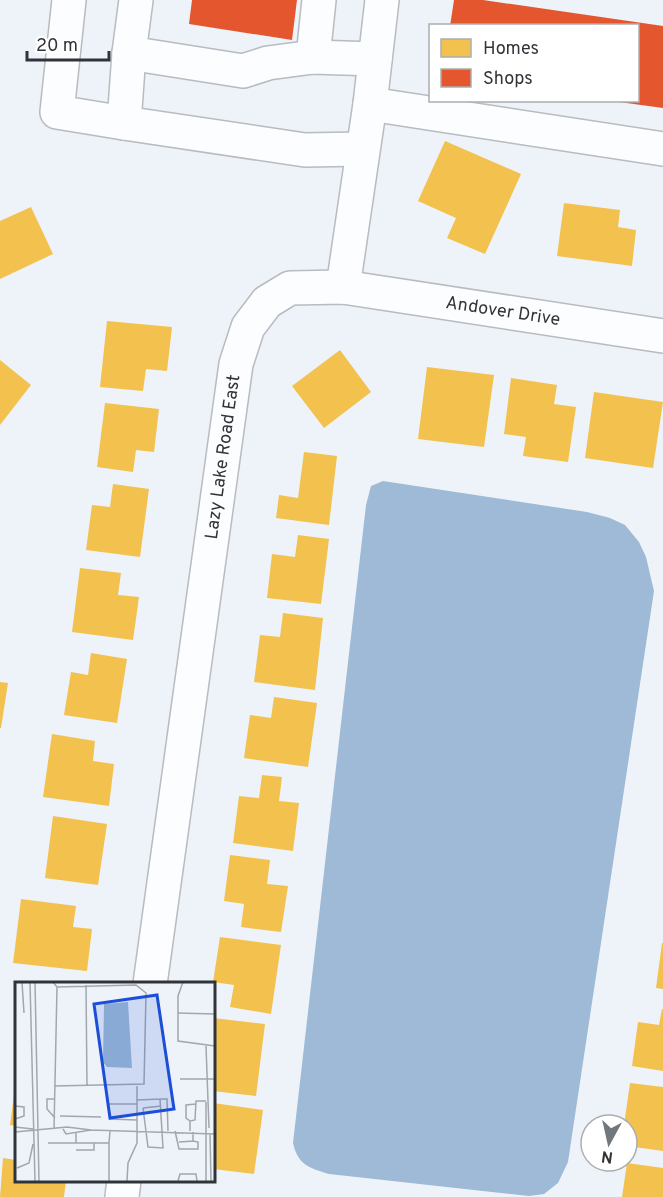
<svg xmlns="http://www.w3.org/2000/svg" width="663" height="1197" font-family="Overpass,sans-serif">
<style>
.water{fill:#9ebad6}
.homes{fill:#f2c14e}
.shops{fill:#e4572e}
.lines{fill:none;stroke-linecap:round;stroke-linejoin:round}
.minor-casing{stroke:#b8bbc0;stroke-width:36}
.minor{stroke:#fcfdfe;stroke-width:33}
.labels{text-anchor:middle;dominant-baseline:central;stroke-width:6;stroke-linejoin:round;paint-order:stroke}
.street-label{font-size:18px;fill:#303438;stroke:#fff}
.inset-road{fill:none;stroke:#a2a7ac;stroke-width:1.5}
.view{fill:#1d4ed8;fill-opacity:0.15;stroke:#1d4ed8;stroke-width:3}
.inset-edge{fill:none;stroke:#303438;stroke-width:3}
</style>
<rect width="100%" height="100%" fill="#eef3f9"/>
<!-- water -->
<path class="water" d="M383 481 587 512 610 518 625 525 639 542 646 557 654 591 568 1162 558 1183 544 1194 529 1196 329 1174C309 1168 298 1165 293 1143L366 505 371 486Z"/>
<!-- homes -->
<path class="homes" d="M445 141 521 174 485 254 447 238 456 218 418 201Z
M564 203 620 210 618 227 636 230 632 266 557 256Z
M31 207 53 254 0 279V221Z
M107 321 172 327 167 371 146 369 143 391 100 387Z
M340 350 371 392 324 428 292 386Z
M0 360 31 385 0 425Z
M427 367 494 375 484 447 418 439Z
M511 378 557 385 554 404 576 407 568 462 523 456 526 437 504 434Z
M594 392 663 402 653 468 585 458Z
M105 403 159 409 154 452 136 450 133 472 97 467Z
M304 452 337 456 329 525 276 518 279 495 298 498Z
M113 484 149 489 140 557 86 550 92 505 110 507Z
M298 535 329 539 321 604 267 598 272 554 295 557Z
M80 568 121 573 118 595 139 597 133 640 72 632Z
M283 613 323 618 315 690 254 682 260 635 280 637Z
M91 653 127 659 117 723 64 715 71 672 88 675Z
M0 682 8 683 1 728H0Z
M274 697 317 703 308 767 244 758 250 715 271 718Z
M52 734 95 741 93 761 114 764 109 806 43 797Z
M262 775 282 777 279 801 299 803 293 851 233 843 239 796 259 798Z
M53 816 107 824 98 885 45 878Z
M230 855 270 860 267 884 288 886 281 932 241 927 244 904 224 901Z
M21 899 76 906 73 927 92 929 87 971 13 963Z
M220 937 281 945 271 1014 230 1007 234 985 213 982Z
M662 943H663V989L656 988Z
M662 1009H663V1071L632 1066 638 1022 659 1025Z
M213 1018 265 1024 256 1096 213 1091Z
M630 1083 663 1087V1151L627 1146V1125H624Z
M15 1087H16V1126L10 1125Z
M213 1103 263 1110 254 1174 213 1169Z
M3 1158 16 1160V1180H66L64 1197H0Z
M627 1163 663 1168V1197H622Z"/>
<!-- shops -->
<path class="shops" d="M192 0H297L292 40 189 24Z
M454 0H483L663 26V108L619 102V100H638V26H450Z"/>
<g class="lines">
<defs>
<g id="minor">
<path d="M69 0 57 112 124 123"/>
<path d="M136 0 129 53 124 123 305 150 362 149"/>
<path d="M129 53 243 71 268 63 313 57 375 59"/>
<path d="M313 57 319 0"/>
<path d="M370 104 663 149"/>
<path d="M343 287 370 104 382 0"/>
<path id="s1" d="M150 984 236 364 248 327 267 302 290 288 343 287 663 336"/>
<path d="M122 1197 124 1180"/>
</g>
</defs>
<!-- minor casing -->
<use href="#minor" class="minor-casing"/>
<!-- minor -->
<use href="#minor" class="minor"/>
</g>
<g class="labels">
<!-- street labels -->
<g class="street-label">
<text stroke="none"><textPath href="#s1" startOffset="938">Andover Drive</textPath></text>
<text stroke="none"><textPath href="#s1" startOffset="532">Lazy Lake Road East</textPath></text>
</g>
</g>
<!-- overview -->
<g transform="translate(15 982)">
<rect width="200" height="200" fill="#eef3f9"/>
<path d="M113 20 117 86 92 85 88 80 89 22Z" fill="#9ebad6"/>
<path class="inset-road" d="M7 0 9 31M15 0 20 199M20 0 24 199M38 0 42 5 121 3 131 11 129 102 39 104M168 0 163 14V59L200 64M71 3 72 104M162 31 200 32M191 64 194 146M165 97H200M40 117H32V127L40 136M145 117H152L153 149M122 118 145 117 148 166 133 165 128 126M191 120V199M92 122H122M0 124 9 125V134L0 137M128 126 146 124M45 134 86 135M94 137 122 138M175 139 171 136V123L181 122M0 145 18 147M39 147 42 5M48 147 51 152 76 148 200 152M160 149 164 167H183V160L178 159M175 149V139L180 138 181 119H191M0 150 52 145 76 148M61 151V161H94L95 149M195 152 196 199M164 160 178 159V150M0 161V186M33 161H61M61 168H79V161M2 186 14 181 18 162M94 199V161M112 199 113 181 122 161V104M163 199 165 192H181L182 199"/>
<path class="view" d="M142 13 159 127 95 136 79 22Z"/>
<rect width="200" height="200" class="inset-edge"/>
</g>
<!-- legend -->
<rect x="429" y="24" width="210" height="78" fill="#ffffff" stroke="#acaeaf" stroke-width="1.5"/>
<rect x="441" y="39" width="30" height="18" fill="#f2c14e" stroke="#acaeaf" stroke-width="1.5"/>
<text x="483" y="54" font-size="18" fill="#303438">Homes</text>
<rect x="441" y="69" width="30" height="18" fill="#e4572e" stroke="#acaeaf" stroke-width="1.5"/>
<text x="483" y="84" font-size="18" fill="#303438">Shops</text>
<!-- north arrow -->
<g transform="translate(609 1143) rotate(188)"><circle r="28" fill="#ffffff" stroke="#acaeaf" stroke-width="1.5"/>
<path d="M0-4.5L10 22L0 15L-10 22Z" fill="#72777c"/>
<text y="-9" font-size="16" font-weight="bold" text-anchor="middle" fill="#303438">N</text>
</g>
<!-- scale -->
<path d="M27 51v9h82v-9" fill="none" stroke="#303438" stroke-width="3"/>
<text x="36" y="51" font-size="18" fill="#303438" stroke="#ffffff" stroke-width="4.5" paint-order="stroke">20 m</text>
</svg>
